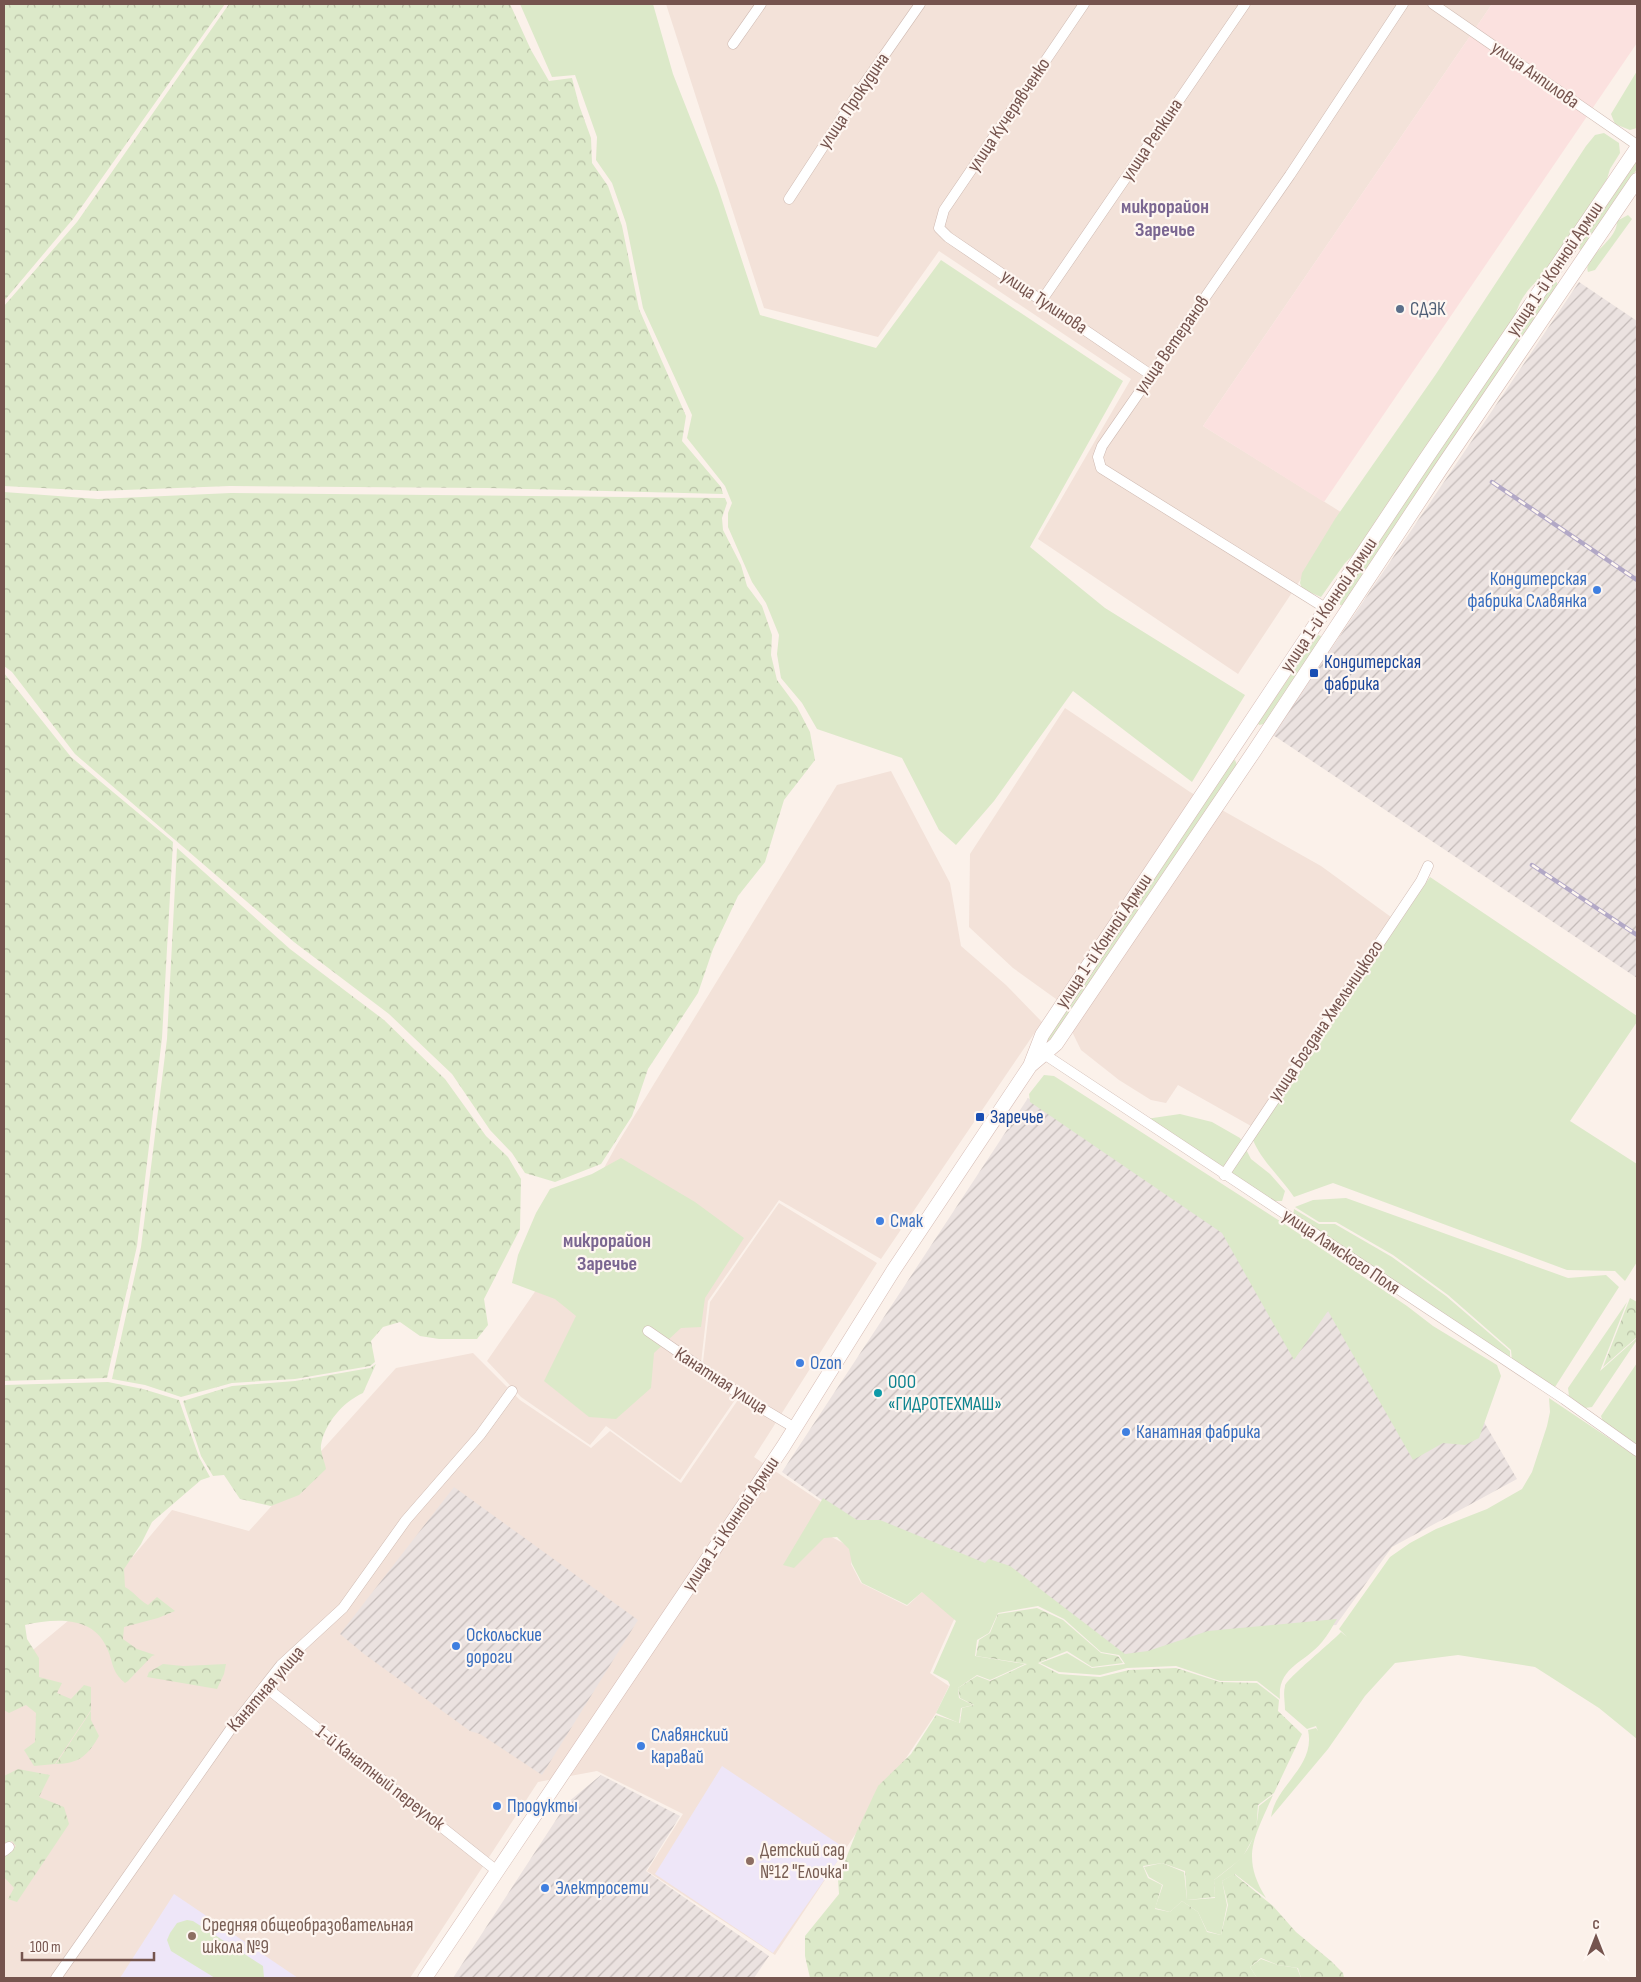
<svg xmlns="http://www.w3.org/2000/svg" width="1641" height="1982" font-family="'Sofia Sans Condensed',sans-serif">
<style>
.residential{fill:#f3e2d9}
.commercial{fill:#fbe1df}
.industrial{fill:url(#industrial-furrows)}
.education{fill:#eee6f8}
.grass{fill:#dce9c9}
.forest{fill:url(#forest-crowns)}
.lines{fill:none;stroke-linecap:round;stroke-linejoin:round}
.street-casing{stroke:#cfbab2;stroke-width:11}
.secondary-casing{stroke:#d5bab3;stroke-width:15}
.street{stroke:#fff;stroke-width:10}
.secondary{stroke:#fff;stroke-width:14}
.rail-casing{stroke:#b2a8c6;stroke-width:4.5}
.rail{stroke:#fef6f1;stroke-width:2.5;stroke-dasharray:8;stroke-linecap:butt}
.service-dot{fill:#5c6f8a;stroke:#fef6f1;stroke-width:2}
.shop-dot{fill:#3f7fe0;stroke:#fef6f1;stroke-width:2}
.transit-dot{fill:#1a4fb4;stroke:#fef6f1;stroke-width:2}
.culture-dot{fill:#0f9aa8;stroke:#fef6f1;stroke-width:2}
.education-dot{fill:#8d6e63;stroke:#fef6f1;stroke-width:2}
.labels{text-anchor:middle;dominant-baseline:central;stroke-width:4.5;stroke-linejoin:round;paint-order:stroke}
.street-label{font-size:19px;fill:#75544e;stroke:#fef6f1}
.service-label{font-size:19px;fill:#4e5e75;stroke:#fef6f1;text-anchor:start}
.shop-label{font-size:19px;fill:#366cbe;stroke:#fef6f1;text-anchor:start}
.transit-label{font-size:19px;fill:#164399;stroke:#fef6f1;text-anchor:start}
.culture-label{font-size:19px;fill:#0d838f;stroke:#fef6f1;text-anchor:start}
.education-label{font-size:19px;fill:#785e54;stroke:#fef6f1;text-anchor:start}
.neighbourhood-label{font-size:20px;font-weight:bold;fill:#7a6691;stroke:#fef6f1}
</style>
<defs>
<pattern id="industrial-furrows" width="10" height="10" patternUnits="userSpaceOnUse" patternTransform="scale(1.25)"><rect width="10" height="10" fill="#ebe2e0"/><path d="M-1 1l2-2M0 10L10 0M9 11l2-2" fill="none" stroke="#c3bab8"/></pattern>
<pattern id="forest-crowns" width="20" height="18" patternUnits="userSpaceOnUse" patternTransform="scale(1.25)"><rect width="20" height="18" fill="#dce9c9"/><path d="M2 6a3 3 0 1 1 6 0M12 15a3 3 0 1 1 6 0" fill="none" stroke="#b7bfa5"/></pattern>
</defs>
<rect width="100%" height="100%" fill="#fbf1ea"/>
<!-- residential -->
<path class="residential" d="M666 4H1492L1203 426 1344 514 1238 674 1038 539 1131 379 939 251 878 337 764 308Z
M1065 708 1190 792 1321 866 1391 917 1251 1126 1178 1085 1166 1103 1151 1100 1119 1080 1081 1050 1056 999 1013 968 969 927 970 854Z
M891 771 950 883 961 946 1006 985 1042 1022 881 1259 779 1200 708 1301 701 1363 739 1394 680 1480 606 1426 590 1445 521 1397 487 1361 543 1280 616 1146 837 785Z
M779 1203 877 1263 754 1457 827 1506 813 1527 856 1550 851 1564 861 1583 907 1606 923 1591 956 1615 930 1673 949 1686 936 1713 775 1955 647 1871 683 1814 597 1771 538 1782 410 1978H4V1674L104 1591 172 1510 249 1531 396 1368 473 1353 520 1400 591 1448 610 1431 681 1483 742 1394 703 1362 710 1302Z"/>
<!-- commercial -->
<path class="commercial" d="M1492 4H1637V43L1324 502 1203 426Z"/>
<!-- industrial -->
<path class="industrial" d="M1579 282 1637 321V978L1273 735Z
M1028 1098 1229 1234 1484 1422 1517 1479 1392 1547 1336 1625 1223 1636 1125 1658 1004 1571 853 1522 782 1472Z
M454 1487 638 1620 542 1775 480 1734 470 1731 364 1654 340 1634Z
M601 1775 680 1816 646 1871 769 1956 754 1978H453L567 1803Z"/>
<!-- education -->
<path class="education" d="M722 1766 846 1849 773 1953 655 1874Z
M174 1894 298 1978H120Z"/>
<!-- grass -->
<path class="grass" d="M520 4H653L673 74 718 188 760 315 876 348 941 260 1123 381 1030 547 1105 608 1245 695 1192 782 1073 691 994 801 956 845 939 830 902 758 817 729 802 703 781 678 777 654 779 635 766 603 752 582 728 527V513L732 503 725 486 687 438 692 415 643 308 626 223 612 183 596 160 597 137 575 75 552 77Z
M1637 71V128L1630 130 1615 124 1611 114Z
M1604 133 1619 143 1620 153 1610 169 1607 179 1542 277C1528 288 1520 299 1515 316L1359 549 1345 563 1321 597 1302 589 1300 583 1302 573 1335 519 1436 374 1586 146 1595 135Z
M1637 159V169L1582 249 1580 250 1578 246Z
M1628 215 1632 219 1595 270 1588 272C1582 257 1618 241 1617 221Z
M1557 282V287L1421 486 1344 605H1340V600L1411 492 1553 283Z
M1318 635 1321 636 1319 642 1264 724 1259 725 1258 723Z
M1235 760 1237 765 1049 1043 1046 1042 1050 1031 1232 761Z
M1430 877 1637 1016V1022L1570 1121 1637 1164V1262L1625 1281 1615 1271 1567 1270 1333 1183 1294 1197C1281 1178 1261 1160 1253 1140Z
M1044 1075 1054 1076 1283 1223 1407 1306 1433 1326 1497 1365 1501 1376 1479 1438 1465 1445 1443 1443 1413 1460 1328 1311 1294 1360 1222 1233 1030 1102 1029 1094Z
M1180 1114 1212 1122 1240 1138 1251 1159 1270 1174 1285 1191 1282 1201H1272L1146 1119Z
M621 1158 695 1202 744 1238 705 1298 701 1327 681 1328 654 1353 651 1388 616 1419 589 1417 544 1381 576 1316 555 1299 512 1283 518 1255 536 1213 550 1189 592 1174Z
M1346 1198 1568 1278 1606 1275 1619 1287 1555 1387 1512 1360 1511 1350 1448 1295 1393 1255 1336 1222H1319L1295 1207 1313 1200Z
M1294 1209 1319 1224H1335L1392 1257 1446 1296 1510 1351V1360L1293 1216Z
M1627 1302 1600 1371 1637 1338V1340L1592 1407 1585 1408 1569 1396 1568 1388Z
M1637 1363V1445L1603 1422 1601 1416Z
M1549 1398 1637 1457V1739L1599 1708 1535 1667 1458 1655 1395 1663 1365 1696 1328 1749 1271 1817C1276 1784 1316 1767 1308 1730L1316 1728 1318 1731 1316 1726 1307 1729 1285 1710C1285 1702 1283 1693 1285 1686 1286 1679 1332 1642 1341 1632L1347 1637 1339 1629 1390 1557 1410 1543 1436 1529 1487 1509 1522 1489 1532 1472 1547 1426 1550 1412Z
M823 1498 857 1520H880L985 1563 989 1559 1010 1566 1125 1654 1148 1651 1208 1631 1337 1619C1332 1627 1328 1635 1322 1642 1305 1663 1277 1667 1280 1699L1257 1681H1220L1176 1666 1127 1668 1100 1675 1059 1672 1040 1663 1067 1653 1092 1668 1125 1664 1119 1655 1101 1652 1064 1619 1038 1606 998 1613 989 1633 977 1640 975 1656 1025 1664 990 1680 977 1675 958 1688 959 1698 973 1705 961 1708 959 1723 936 1713 950 1685 948 1681 933 1673 956 1621 922 1592 907 1605 862 1583 852 1564 849 1549 837 1537 824 1538 794 1568 783 1565Z
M1273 1795C1255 1837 1240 1856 1266 1898L1235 1874 1222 1881 1227 1905 1221 1935 1207 1931 1198 1912 1182 1901 1170 1912 1155 1908 1163 1885 1149 1877 1144 1867 1162 1863 1184 1872 1187 1900 1215 1898 1214 1880C1247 1856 1255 1847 1259 1806Z
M187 1920 193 1921 263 1966 264 1978H215L171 1951 167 1940 170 1933 177 1923Z
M1261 1959 1278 1965 1297 1968 1301 1978H1257L1250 1967Z"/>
<!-- forest -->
<path class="forest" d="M4 4H225L73 219 4 301Z
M229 4H510L531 50 549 81 572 78 579 105 591 138 592 163 608 186 622 226 639 309 686 416 682 441 721 487 723 494 487 488 230 486 98 491 4 486V306L77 222Z
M4 492 98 499 231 493 725 498 727 503 722 518 723 530 741 565 747 586 762 606 772 635 771 655 777 680 797 707 810 732 815 760 784 800 765 862 738 896 713 949 698 993 648 1069 632 1116 601 1164 555 1182 525 1173 512 1153 490 1130 452 1074 389 1014 294 942 75 754 12 672 4 666Z
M4 673 71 757 173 842 162 1038 137 1246 107 1378 4 1381Z
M177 848 290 949 384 1020 445 1079 486 1136 508 1157 521 1179 520 1229 484 1299 488 1325 477 1339H439L420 1336 400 1322 383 1327 371 1341 375 1362 370 1366 295 1379 232 1383 181 1397 145 1385 112 1379 141 1247 167 1039Z
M1630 1298 1637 1302V1337L1603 1367Z
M376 1364 363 1393C343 1402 325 1423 321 1445 320 1452 325 1462 326 1469L299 1495 271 1506 240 1499 224 1475 213 1476 201 1456 183 1401 232 1386 295 1381 370 1368Z
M108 1382 143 1389 179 1400 199 1457 210 1477 201 1480 152 1522 141 1544 124 1569 125 1587C134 1592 139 1600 148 1605L157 1597 175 1611 158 1618 124 1627 123 1639 137 1649 155 1655 152 1656 128 1681 125 1683C110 1670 114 1662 106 1646 91 1615 53 1619 25 1625L27 1639 39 1658V1677L62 1683 57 1693 71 1699 84 1685 91 1687V1710L55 1764 34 1766 24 1750 35 1742 36 1713 26 1705 9 1713 4 1710V1385Z
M1037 1608 1063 1620 1101 1653 1118 1656 1123 1663 1092 1667 1067 1651 1038 1663 1059 1674 1100 1677 1129 1670 1176 1668 1220 1682 1257 1683 1279 1700 1278 1711 1302 1734 1274 1793 1258 1805 1256 1833 1242 1858 1214 1880 1215 1897 1187 1900 1185 1871 1162 1863 1143 1866 1148 1878 1162 1885 1155 1909 1170 1912 1182 1901 1198 1912 1207 1932 1221 1935 1228 1905 1222 1881 1234 1874 1273 1906 1296 1932 1331 1961 1343 1973 1344 1978H1301L1298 1968 1278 1965 1261 1958 1250 1967 1257 1978H810L805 1956V1936L839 1894 838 1879 856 1833 878 1786 911 1754 936 1715 960 1723 962 1708 974 1705 960 1698 958 1688 977 1676 990 1681 1027 1664 976 1656 979 1640 990 1633 998 1614Z
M163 1664 183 1666 226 1664 224 1674 217 1689 147 1677 149 1672Z
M91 1711V1720L99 1736C88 1755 79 1764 56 1764Z
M18 1769 50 1775 39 1797 64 1807 69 1824 17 1902 8 1899 14 1888 4 1877V1856L16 1846 12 1841 4 1846V1776Z"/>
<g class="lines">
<defs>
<path id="street" d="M1084 4 944 210 939 228 948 237 1151 375
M1433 4 1637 145
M733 44 761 4
M789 199 860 90 920 4
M1042 300 1245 4
M1327 609 1101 468 1098 457 1102 446 1290 175 1403 4
M1044 1054 1564 1399 1637 1451
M1224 1175 1421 881 1428 866
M648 1331 748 1400 795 1428
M269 1682 273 1693 497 1871
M4 1851 9 1847
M56 1978 230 1730 281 1665 343 1608 406 1520 480 1435 512 1391"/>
<path id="secondary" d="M1030 1066 1056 1044 1255 750 1440 470 1637 180
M425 1978 783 1447 893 1271 1030 1066 1042 1035 1425 460 1637 148"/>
</defs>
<!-- street casing -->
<use href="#street" class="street-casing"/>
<!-- secondary casing -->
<use href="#secondary" class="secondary-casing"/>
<!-- street -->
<use href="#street" class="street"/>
<!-- secondary -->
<use href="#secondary" class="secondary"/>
<defs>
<path id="rail" d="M1492 482 1637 580
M1532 865 1637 935"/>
</defs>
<!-- rail casing -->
<use href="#rail" class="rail-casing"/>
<!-- rail -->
<use href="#rail" class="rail"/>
</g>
<!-- markers -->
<circle class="service-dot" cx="1400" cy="309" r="5"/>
<g class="shop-dot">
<circle cx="1597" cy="590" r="5"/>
<circle cx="880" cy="1221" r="5"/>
<circle cx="800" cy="1363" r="5"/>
<circle cx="1126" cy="1432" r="5"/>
<circle cx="456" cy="1646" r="5"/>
<circle cx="641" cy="1746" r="5"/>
<circle cx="497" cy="1806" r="5"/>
<circle cx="545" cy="1888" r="5"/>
</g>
<g class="transit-dot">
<rect x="1309" y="668" width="10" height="10" rx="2.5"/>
<rect x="975" y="1112" width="10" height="10" rx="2.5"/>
</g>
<circle class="culture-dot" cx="878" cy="1393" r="5"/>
<g class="education-dot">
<circle cx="750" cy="1861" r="5"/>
<circle cx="192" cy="1936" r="5"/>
</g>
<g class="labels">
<!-- street labels -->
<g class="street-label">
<text transform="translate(1535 75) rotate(35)">улица Анпилова</text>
<text transform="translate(854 101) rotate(-56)">улица Прокудина</text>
<text transform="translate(1009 115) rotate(-56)">улица Кучерявченко</text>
<text transform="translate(1152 140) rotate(-56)">улица Репкина</text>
<text transform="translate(1555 269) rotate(-56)">улица 1-й Конной Армии</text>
<text transform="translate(1044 302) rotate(34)">улица Тулинова</text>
<text transform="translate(1172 345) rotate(-55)">улица Ветеранов</text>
<text transform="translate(1329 605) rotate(-56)">улица 1-й Конной Армии</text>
<text transform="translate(1104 941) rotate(-56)">улица 1-й Конной Армии</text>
<text transform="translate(1326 1021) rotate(-56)">улица Богдана Хмельницкого</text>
<text transform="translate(1341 1252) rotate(34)">улица Ламского Поля</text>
<text transform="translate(721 1381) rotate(33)">Канатная улица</text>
<text transform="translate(731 1524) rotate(-56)">улица 1-й Конной Армии</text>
<text transform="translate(266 1689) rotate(-49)">Канатная улица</text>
<text transform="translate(380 1778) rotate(38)">1-й Канатный переулок</text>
</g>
<!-- service labels -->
<g class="service-label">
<text x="1410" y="309">СДЭК</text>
</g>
<!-- shop labels -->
<g class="shop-label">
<text x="1587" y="579" text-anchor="end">Кондитерская<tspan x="1587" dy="22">фабрика Славянка</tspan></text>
<text x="890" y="1221">Смак</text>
<text x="810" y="1363">Ozon</text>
<text x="1136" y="1432">Канатная фабрика</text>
<text x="466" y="1635">Оскольские<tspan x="466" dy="22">дороги</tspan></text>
<text x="651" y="1735">Славянский<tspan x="651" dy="22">каравай</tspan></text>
<text x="507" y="1806">Продукты</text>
<text x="555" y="1888">Электросети</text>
</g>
<!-- transit labels -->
<g class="transit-label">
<text x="1324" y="662">Кондитерская<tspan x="1324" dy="22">фабрика</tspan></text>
<text x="990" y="1117">Заречье</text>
</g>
<!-- culture labels -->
<g class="culture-label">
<text x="888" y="1382">ООО<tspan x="888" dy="22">«ГИДРОТЕХМАШ»</tspan></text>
</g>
<!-- education labels -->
<g class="education-label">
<text x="760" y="1850">Детский сад<tspan x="760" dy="22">№12 "Елочка"</tspan></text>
<text x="202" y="1925">Средняя общеобразовательная<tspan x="202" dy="22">школа №9</tspan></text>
</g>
<!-- neighbourhood labels -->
<g class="neighbourhood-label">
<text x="1165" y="207">микрорайон<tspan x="1165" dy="23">Заречье</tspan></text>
<text x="607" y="1241">микрорайон<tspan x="607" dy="23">Заречье</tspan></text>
</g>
</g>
<!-- border -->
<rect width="1641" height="1982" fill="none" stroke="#75544e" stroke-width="10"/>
<!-- north arrow -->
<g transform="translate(1596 1937)" stroke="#fef6f1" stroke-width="4" paint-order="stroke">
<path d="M0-4L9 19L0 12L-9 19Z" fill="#75544e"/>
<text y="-8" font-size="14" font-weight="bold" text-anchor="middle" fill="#75544e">С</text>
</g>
<!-- scale -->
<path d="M22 1952v8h132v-8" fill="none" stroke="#75544e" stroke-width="2.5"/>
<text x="30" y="1952" font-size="15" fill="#75544e" stroke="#fef6f1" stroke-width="4" paint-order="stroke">100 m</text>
</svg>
